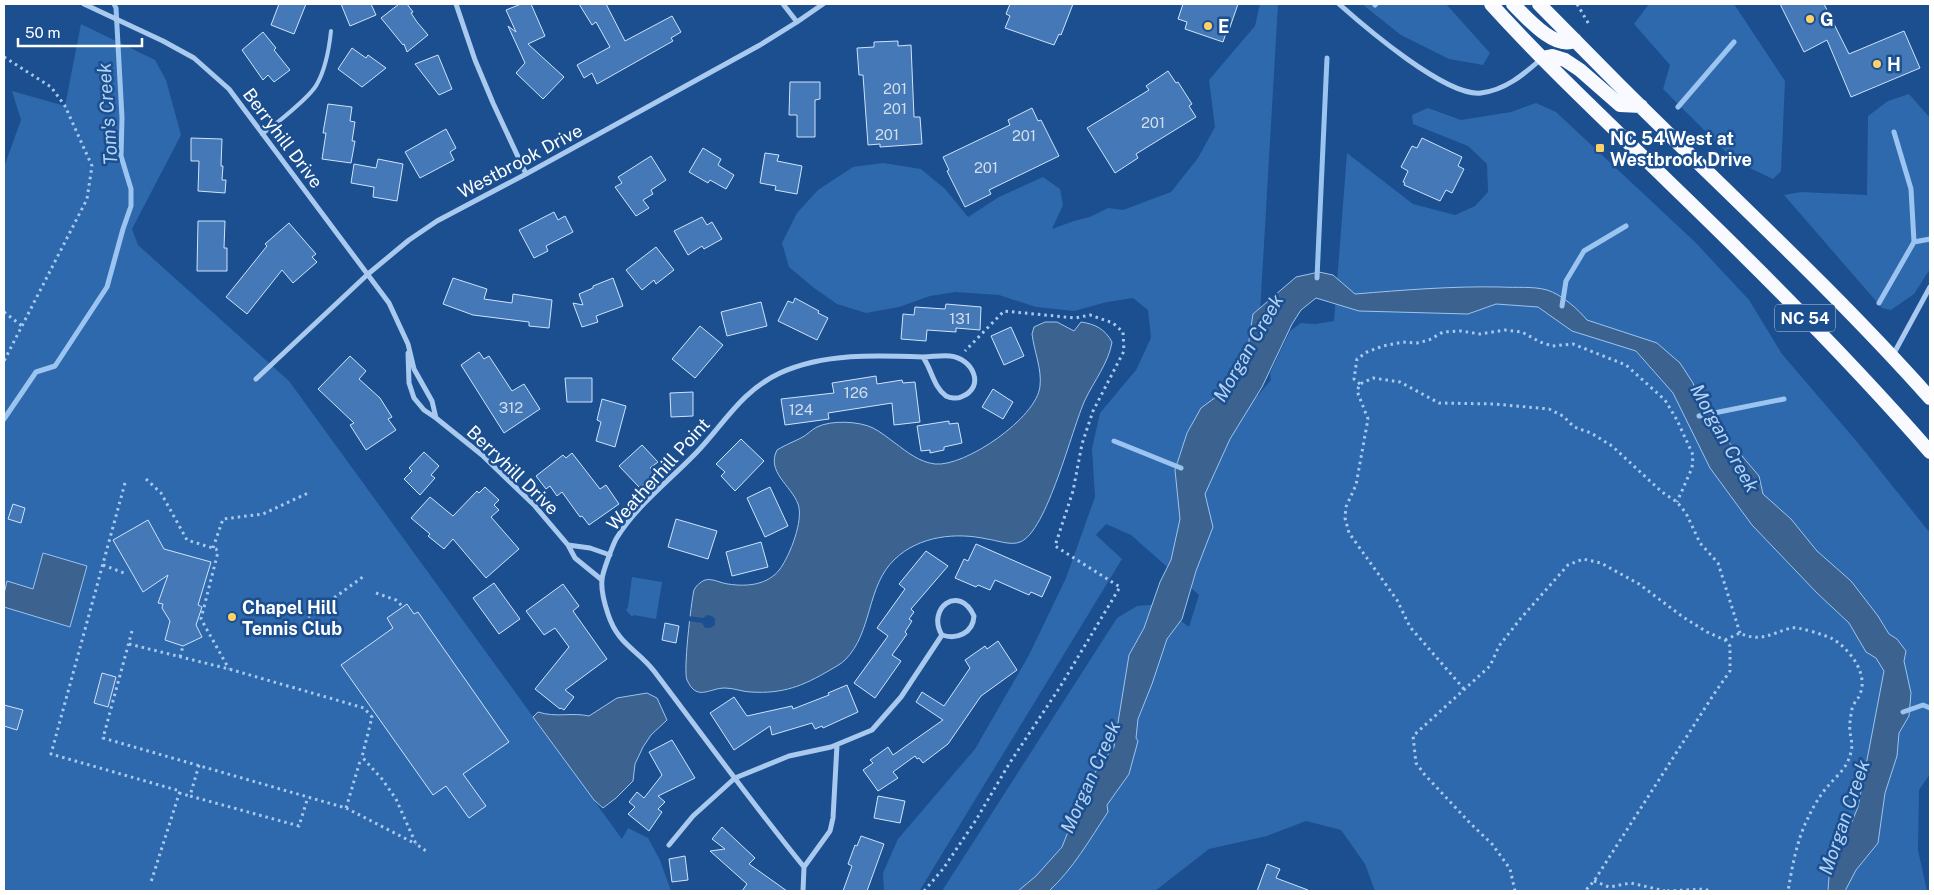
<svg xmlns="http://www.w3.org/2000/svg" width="1934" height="895" font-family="'Public Sans',sans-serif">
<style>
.green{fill:#2e69ad}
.water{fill:#3c6290;stroke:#9cc4f0}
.pier{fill:#1b4f8f}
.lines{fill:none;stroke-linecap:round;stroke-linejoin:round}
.stream{stroke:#9cc4f0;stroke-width:5}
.building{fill:#4478b7;stroke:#cfe3fa}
.path{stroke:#a9c9ee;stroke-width:3;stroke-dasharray:2.5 4;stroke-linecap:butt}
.service{stroke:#a9c9ee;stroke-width:4}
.minor{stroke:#a9c9ee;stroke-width:5}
.trunk{stroke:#f8faff;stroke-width:14}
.poi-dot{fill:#ffd166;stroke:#1b4f8f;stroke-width:2}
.labels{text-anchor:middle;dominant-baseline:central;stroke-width:5;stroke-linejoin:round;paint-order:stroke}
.number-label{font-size:15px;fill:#d0dded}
.shield{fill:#1b4f8f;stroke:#bbcadd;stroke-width:1}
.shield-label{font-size:16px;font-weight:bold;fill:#fff}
.poi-label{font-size:18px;font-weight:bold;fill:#fff;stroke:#1b4f8f;text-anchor:start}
.street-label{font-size:18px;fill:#fff;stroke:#1b4f8f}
.water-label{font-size:19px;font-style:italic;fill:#b5d3f5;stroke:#1b4f8f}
</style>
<rect width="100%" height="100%" fill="#1b4f8f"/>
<!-- green -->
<path class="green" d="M1260 4H1278L1255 399 1271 380 1270 373 1290 331 1301 323 1315 324 1334 321 1347 153 1413 204 1455 215 1475 206 1488 192 1487 164 1468 146 1413 124 1412 115 1428 108 1461 120 1511 112 1536 103 1556 112 1695 242 1749 300 1782 354 1858 443 1930 533V774L1919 790 1918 850 1927 891H1375L1365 864 1341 830 1306 821 1267 836 1209 849 1155 891H942L1117 618 1137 606 1159 604 1189 627 1199 595 1131 535 1106 524 1096 535 1122 559 920 890 884 891 883 873 898 839 975 749 1029 655 1066 578 1095 497 1092 449 1100 413 1136 370 1151 338 1148 310 1133 298 1107 302 1074 311 1036 307 999 295 956 292 930 296 899 307 866 313 837 304 814 288 789 267 782 243 797 213 818 190 853 167 883 163 921 169 945 189 968 217 999 197 1043 177 1060 189 1063 205 1052 229 1074 221 1090 217 1108 208 1123 210 1171 192 1198 158 1215 127 1209 80 1255 26Z
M1362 4H1446L1490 53 1483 65 1449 59 1401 35Z
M1649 4H1734L1785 81 1781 171 1773 179 1735 161 1663 89 1670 65 1634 24Z
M81 24 155 60 166 80 181 135 132 229 138 245 289 381 622 839 628 828 648 838 660 860 671 891H4V167L21 120 12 91 65 106Z
M1909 94 1930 118V269L1914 294 1891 310 1882 308 1784 195 1801 192 1867 195 1868 116 1888 101Z
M632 577 662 582 656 619 634 615 632 617 626 610 628 607Z"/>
<!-- water -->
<path class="water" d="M1319 272 1333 275 1355 294C1404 290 1452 286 1501 287 1516 288 1533 286 1547 290 1561 294 1579 310 1587 320L1657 343 1680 363 1693 383 1702 408 1713 428 1737 450 1759 476 1763 494 1791 519 1817 551 1851 581 1878 616 1889 634 1897 639 1906 651 1904 661 1911 693 1909 716 1899 733 1897 756 1885 793 1878 843 1856 870 1845 891H1828L1829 877 1858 807 1884 671 1876 658 1866 652 1849 623 1817 593 1752 525 1710 468 1673 393 1636 351 1572 331 1538 307 1496 304 1468 314 1359 311 1316 298 1301 310 1292 324 1262 387 1230 439 1205 494 1213 527 1196 571 1182 619 1167 639 1152 684 1138 719 1136 738 1138 741 1129 774 1107 805 1108 812C1090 839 1073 869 1049 891H1018L1036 876 1062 847 1079 804 1098 767 1114 747 1129 655 1144 628 1160 582 1171 560 1180 519 1175 470 1187 433 1201 408 1224 391 1245 367 1253 314 1296 277Z
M1045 322H1057L1074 331 1081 322C1095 324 1105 329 1112 342 1109 362 1094 381 1085 400 1072 428 1047 532 1020 542 1011 546 996 540 987 539 956 532 919 536 895 559 866 586 873 632 845 660 841 664 835 667 830 670 803 686 783 694 751 692 743 692 734 688 725 688 709 688 697 702 687 680 683 672 691 603 694 590 696 586 700 582 705 580 712 578 720 583 728 584 747 587 768 585 780 569 790 555 804 520 798 504 791 485 766 472 777 450 785 445 793 442 801 438 807 435 811 430 817 427 831 420 859 421 873 428 881 432 888 438 895 443 907 452 919 462 935 464 965 467 1037 418 1040 386 1042 369 1034 351 1032 334L1034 327Z
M43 553 87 566 70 627 4 607V594L7 581 33 589Z
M647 693 657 698 667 720 651 735 643 747 635 764 633 781 616 798 603 808 594 800 533 717 538 712C557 718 571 712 589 716L617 698Z"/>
<!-- pier -->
<path class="pier" d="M707 615 712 616 715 619V625L710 628H705L702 623 688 621V616L703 618Z"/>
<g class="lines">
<!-- stream -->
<path class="stream" d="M1375 5 1376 4
M1678 107 1734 42
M1894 132 1911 189 1914 242
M1317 278 1327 58
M1879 303 1914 242 1930 239
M1562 306 1566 281 1584 251 1626 226
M1699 416 1784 399
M4 419 36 372 55 366 107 287 123 229 131 206V189L121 156 122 118 116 8 114 4
M1114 441 1181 468
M1903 712 1923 705 1930 708"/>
</g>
<!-- building -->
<path class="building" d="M279 4H306L294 34 271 25Z
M341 4H371L376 15 350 26Z
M399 4H407L413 12 411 13 417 22 428 35 407 52 404 44 403 45 381 18Z
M521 4H531L545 36 528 44 564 77 543 99 516 73 525 63 508 26 516 32 506 10Z
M579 4H606L625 41 672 16 681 32 671 38 673 41 597 84 592 73 584 78 577 65 610 47 596 22 592 25Z
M1010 4H1073L1061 35 1059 34 1054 45 1005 28 1010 16 1006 14Z
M1183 4H1238L1229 30H1227L1223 42 1185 29 1187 22 1178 19Z
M1780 4H1824L1849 54 1904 31 1920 68 1851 97 1827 40 1804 52Z
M263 32 276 48 274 50 290 70 274 82 268 75 263 80 242 50Z
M898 41V46L911 45 914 117H920L922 144 880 147V144L868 145 863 75H859L857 48 874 47V42Z
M352 48 366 58 368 55 386 68 362 87 338 69Z
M438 55 452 89 439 95 415 64Z
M1168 71 1176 83 1178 82 1192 104 1189 106 1196 117 1136 154 1138 158 1115 173 1087 128 1149 90 1146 86Z
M790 82H820V99L815 100V137H797V115H789Z
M328 104 352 107 350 121 355 122 352 141H355L351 163 322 159 326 133H323Z
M1032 108 1038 121 1041 120 1059 156 989 190 991 194 965 207 947 171 949 170 943 157 1010 125 1008 120Z
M446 129 456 148 450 152 454 160 420 178 405 152Z
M191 138 222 139 221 166H223L222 180H226L225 193 198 191 199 161H191Z
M1422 138 1462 157 1458 166 1464 169 1452 193 1446 190 1440 201 1404 185 1405 183 1403 182 1408 171 1401 167 1412 146 1417 148Z
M703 148 721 159 718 165 734 175 726 189 710 180 708 183 689 172Z
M765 153 779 155 777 161 802 166 797 194 775 190 776 186 760 183Z
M651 156 666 180 651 190 653 194 643 200 649 208 636 216 615 187 622 183 618 177Z
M378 159 403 164 397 201 373 197 374 187 351 183 354 164 376 168Z
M554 212 558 220 565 216 573 232 546 246 548 251 534 258 519 230Z
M702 217 707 225 712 222 722 239 704 249 702 246 688 255 674 231Z
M198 221H225L224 248H227V271H197Z
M289 223 316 254 312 257 317 262 293 283 282 270 247 314 226 297 267 246 265 244Z
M656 247 674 270 656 284 654 280 642 290 626 270Z
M453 278 487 289 484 299 512 303 513 294 552 300 549 328 529 326V322L473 315 443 304Z
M613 278 623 306 596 316 598 322 582 327 573 303 583 305 579 294 593 288V286Z
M795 298 819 311 818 313 828 318 817 340 778 321 788 301 793 303Z
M761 302 767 326 727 336 721 312Z
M946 304 981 307 980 330 956 328V332L927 330 926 341 901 339 903 314 914 315 915 307 945 309Z
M700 326 723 345 695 378 672 359Z
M1011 327 1024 356 1004 365 991 336Z
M479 352 484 359 489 356 512 391 524 384 540 409 504 433 461 365Z
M350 356 366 371 359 379 380 398 392 417 388 419 396 430 366 450 350 425 354 423 318 389Z
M876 376 877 384 902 380 903 383 915 382 920 422 894 425 892 403 828 413 829 419 785 425 781 399 834 393 832 383Z
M565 378H592V402H567Z
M993 389 1013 402 1003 419 982 407Z
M693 392V416L671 417 670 393Z
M602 399 626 406 615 447 596 441 601 422 597 420Z
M949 421V424L958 423 962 443 944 447V450L930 453V450L921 451 917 426Z
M741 439 764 461 735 491 721 476 725 472 716 464Z
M642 445 658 462 650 468 655 473 640 488 619 466Z
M424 452 439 466 431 475 435 478 420 495 404 479 412 471 409 468Z
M572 453 600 489 606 485 619 504 589 525 582 516 580 517 562 492 557 496 550 486 546 489 536 476 563 455 566 458Z
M485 487 499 500 494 505 499 510 491 517 519 549 486 578 453 539 444 549 428 536 430 534 411 518 430 497 453 516 477 491 479 493Z
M770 487 788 526 765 537 747 498Z
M13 504 25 508 21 523 8 519Z
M676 519 717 531 708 559 668 547Z
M148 520 164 549 211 562 198 605 202 607 196 625 202 637 183 646 165 640 170 621 162 608 163 604 158 603 168 575 143 592 113 540Z
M761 542 768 567 732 576 726 552Z
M976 544 1051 577 1042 597 1031 592 1029 595 995 580 990 590 978 585 976 587 955 578 964 559 968 561Z
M926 551 948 566 911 609 914 612 909 619 912 621 905 632 907 634 892 655 901 661 875 698 854 683 888 636 877 628 905 589 899 584Z
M494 583 520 619 499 634 473 598Z
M563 584 579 606 573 611 607 659 565 690 574 697 564 710 561 708 560 709 535 689 569 647 555 628 544 635 526 611Z
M407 604 414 614 418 612 509 742 463 774 486 806 469 818 446 786 433 795 341 665 393 628 387 618Z
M665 623 679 626 676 643 662 640Z
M998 641 1017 670 981 696 948 744 923 763 919 758 917 759 915 756 893 772 898 778 878 791 863 770 873 763 870 760 888 747 893 755 943 720 916 702 922 692 944 706 970 668 965 660 985 646 987 649Z
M102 673 116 677 108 707 94 703Z
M847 685 858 712 823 728 822 726 815 729 812 723 772 735 770 726 734 750 710 713 734 697 747 716 792 706 793 709 829 695 828 693Z
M4 705 23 710 17 730 4 726Z
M672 740 695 778 658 796 665 802 658 809 662 812 649 831 628 814 635 807 629 802 637 792 644 798 662 775 649 752Z
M878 796 905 801 900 823 874 818Z
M722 827 755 858 749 864 787 891H742L747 884 710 851 725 849 712 839Z
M861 836 884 844 867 891H843L852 866 848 864 855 845 857 846Z
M685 856 688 880 672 882 669 859Z
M1267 864 1280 869 1276 878 1308 890V891H1257Z"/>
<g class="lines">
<!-- path -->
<path class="path" d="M1577 4 1590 26
M4 57 51 87 65 106 92 166 87 199 4 361
M4 312 22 326
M1360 384 1354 379 1357 359 1367 352 1383 346 1403 342 1417 343 1429 340 1443 332 1461 331 1480 334 1505 330 1522 332 1540 342 1552 346 1573 344 1626 365 1665 400 1677 420 1693 455 1692 468 1677 502
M146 479 161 493 187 540 216 549 218 552 201 619 229 669
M125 483 51 754 180 791 151 882
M213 548 223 519 263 514 308 493
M103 565 124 573
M376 593 396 600 402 606
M308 617 364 576
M132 631 103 738 346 808 416 844
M1725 640 1740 633C1760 643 1772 633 1791 628 1797 626 1824 635 1831 638 1848 647 1869 673 1860 694 1859 698 1856 700 1854 704 1851 709 1851 716 1850 722 1848 739 1857 742 1847 763 1843 771 1834 779 1828 786 1820 795 1813 807 1808 818 1797 839 1792 868 1788 891
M129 644 229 669 364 708 372 717 362 757 382 779 396 799 416 844 429 853
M180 657 183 646
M1464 689 1410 627 1397 600 1349 533 1345 518 1346 507 1356 485 1368 419 1357 391 1360 384 1373 378 1400 382 1439 403 1494 404 1549 409 1563 416 1574 427 1591 433 1612 446 1662 492 1677 502 1686 513 1700 543 1718 563 1740 633
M199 765 190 796 299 826 308 797
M179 793 190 796
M346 808 361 758
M1594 881 1609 887 1631 883 1665 891
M924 891 943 869 976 820 1009 764 1060 687 1120 587 1055 546 1073 491 1082 444 1093 411 1124 351 1123 332 1113 323 1090 315 1075 318 1004 311 965 351
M1515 891 1510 869 1503 859 1492 844 1470 823 1425 775 1416 763 1413 736 1490 666 1499 646 1521 618 1568 565 1583 559 1601 563 1639 584 1683 617 1707 632 1725 640 1730 646V671L1714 694 1594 881 1585 891
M1667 891 1705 889 1709 891"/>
<!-- service -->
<path class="service" d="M262 134C275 125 311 96 317 84 326 68 329 50 331 31"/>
<!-- minor -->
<path class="minor" d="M84 4 163 41 194 58 229 89 389 303 408 344 414 369 432 401 436 418
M456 4 475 60 493 103 526 174
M783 4 797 22
M1339 4C1365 27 1446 97 1481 93 1505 90 1523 75 1540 60
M408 353 409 383 414 398 424 410 436 418 482 455 534 505 568 545 575 558 602 580
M1893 355 1930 287
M256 379 368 274 409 240 437 221 526 174 760 45 797 22 823 4
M568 545 590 548 610 555
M669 845 693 816 735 778 789 756 831 747 872 730 901 697 942 635C957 640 973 633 974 616 959 583 926 609 942 635
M804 867 830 831 833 818 837 745
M803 891 804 867C752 803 704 737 654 671 637 649 618 645 608 614 605 605 601 589 602 580 602 573 613 545 616 539 636 506 669 481 696 453 724 424 741 391 780 373 824 353 876 355 923 357 932 370 933 386 946 396 950 398 957 399 961 397 987 387 972 358 950 356 941 355 932 357 923 357"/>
<!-- trunk -->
<path class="trunk" d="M1491 4C1549 68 1613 127 1675 188 1763 273 1850 360 1930 452
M1513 4C1525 16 1556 52 1575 40
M1539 4C1565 30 1590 56 1616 82 1721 187 1831 287 1930 398
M1542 58 1552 56 1565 60 1580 70 1620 105 1641 106"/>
</g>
<!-- markers -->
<g class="poi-dot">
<circle cx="1810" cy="19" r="5"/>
<circle cx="1208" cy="26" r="5"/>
<circle cx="1877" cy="64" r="5"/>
<rect x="1595" y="143" width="10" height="10" rx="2.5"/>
<circle cx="232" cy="617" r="5"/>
</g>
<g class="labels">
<!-- number labels -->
<g class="number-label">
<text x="895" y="88">201</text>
<text x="895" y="108">201</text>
<text x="1153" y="122">201</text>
<text x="887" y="134">201</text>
<text x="1024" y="135">201</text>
<text x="986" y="167">201</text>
<text x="960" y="318">131</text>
<text x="856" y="392">126</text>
<text x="511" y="407">312</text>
<text x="801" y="409">124</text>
</g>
<!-- shield labels -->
<rect class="shield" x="1775" y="304.5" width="60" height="27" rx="4"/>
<g class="shield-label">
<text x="1805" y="318">NC 54</text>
</g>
<!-- poi labels -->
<g class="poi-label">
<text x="1820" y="19">G</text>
<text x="1218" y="26">E</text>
<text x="1887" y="64">H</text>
<text x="1610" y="138">NC 54 West at<tspan x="1610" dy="21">Westbrook Drive</tspan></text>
<text x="242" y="607">Chapel Hill<tspan x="242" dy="21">Tennis Club</tspan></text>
</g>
<!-- street labels -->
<g class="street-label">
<text transform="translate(283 138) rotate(53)">Berryhill Drive</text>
<text transform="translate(520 161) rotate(-28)">Westbrook Drive</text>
<text transform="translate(513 470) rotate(44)">Berryhill Drive</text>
<text transform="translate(658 474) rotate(-48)">Weatherhill Point</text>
</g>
<!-- water labels -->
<g class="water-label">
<text transform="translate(107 114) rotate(-94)">Tom's Creek</text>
<text transform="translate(1248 348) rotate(-60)">Morgan Creek</text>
<text transform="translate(1725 438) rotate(61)">Morgan Creek</text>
<text transform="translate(1090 777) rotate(-66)">Morgan Creek</text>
<text transform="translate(1844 817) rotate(-71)">Morgan Creek</text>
</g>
</g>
<!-- border -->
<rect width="1934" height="895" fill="none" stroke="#ffffff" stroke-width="10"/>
<!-- scale -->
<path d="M18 38v8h124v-8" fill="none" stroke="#ffffff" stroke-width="2.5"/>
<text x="25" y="38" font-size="15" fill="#ffffff" stroke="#1b4f8f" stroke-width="4" paint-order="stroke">50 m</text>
</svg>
